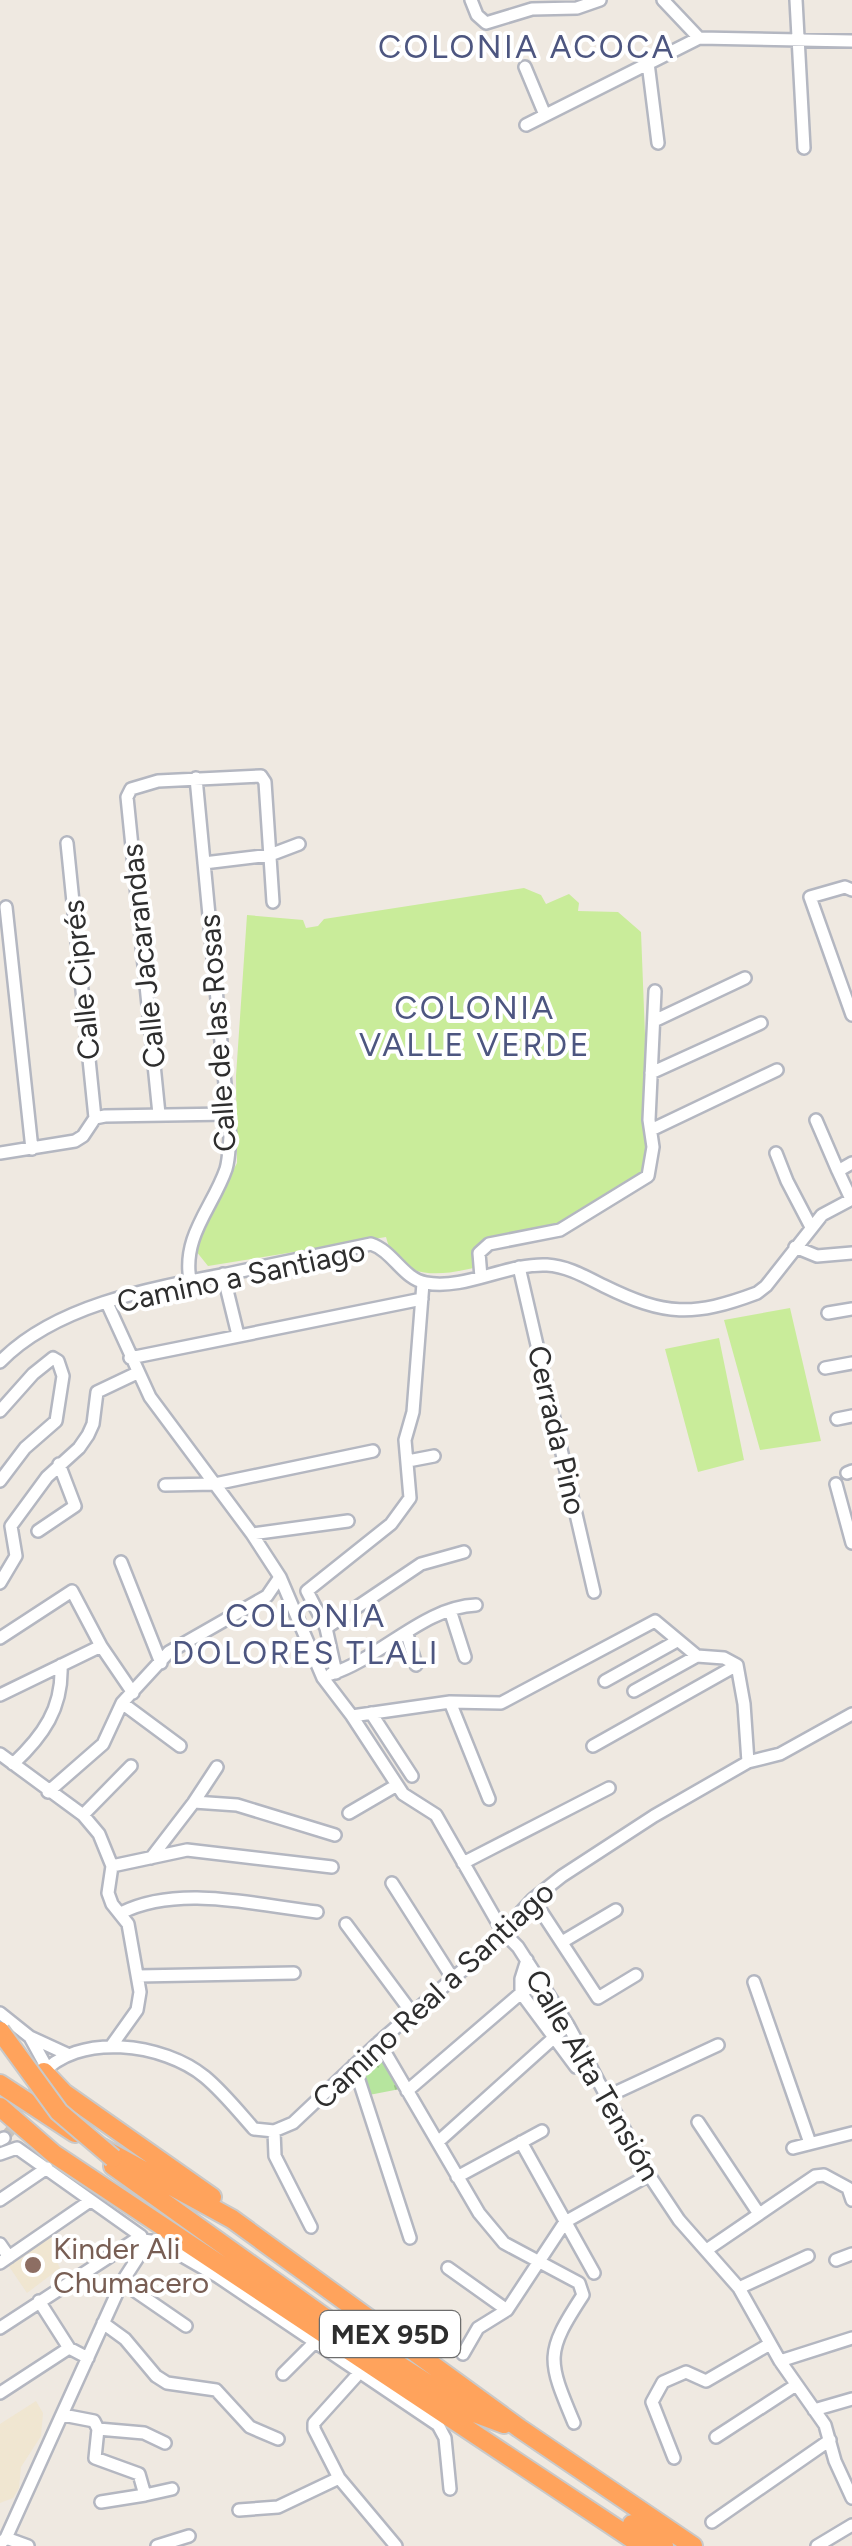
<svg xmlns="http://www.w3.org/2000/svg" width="852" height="2546" font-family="Figtree,sans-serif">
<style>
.education{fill:#f0e6d1}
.grass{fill:url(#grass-tufts)}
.pitch{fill:#c9ec9a}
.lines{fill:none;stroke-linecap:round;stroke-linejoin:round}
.minor-tunnel{stroke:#c8c4bd;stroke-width:11;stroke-dasharray:11 5.5;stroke-linecap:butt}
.minor-casing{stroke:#b4b7c1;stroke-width:16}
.highway-casing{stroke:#c9c9c9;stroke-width:22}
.minor{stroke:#fff;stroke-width:11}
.highway{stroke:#ffa35c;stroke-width:18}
.highway-bridge-casing{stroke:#c9c9c9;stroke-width:22;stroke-linecap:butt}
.highway-bridge{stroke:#ffa35c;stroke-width:18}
.education-dot{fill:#8d6e63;stroke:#fff;stroke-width:4}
.labels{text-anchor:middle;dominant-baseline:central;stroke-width:8;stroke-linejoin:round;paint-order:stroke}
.shield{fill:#fff;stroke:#6d6d6d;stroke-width:2.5}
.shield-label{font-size:28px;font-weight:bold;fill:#2e2e2e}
.street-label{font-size:30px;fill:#2e2e2e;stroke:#fff}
.education-label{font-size:30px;fill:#785e54;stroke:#fff;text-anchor:start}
.neighbourhood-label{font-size:32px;letter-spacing:2.5px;fill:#4d5680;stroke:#fff}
</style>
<defs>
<pattern id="grass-tufts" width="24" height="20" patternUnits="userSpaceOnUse" patternTransform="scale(2.5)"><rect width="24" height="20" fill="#b6e59e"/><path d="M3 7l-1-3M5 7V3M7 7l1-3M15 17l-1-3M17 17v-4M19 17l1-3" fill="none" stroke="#9dc588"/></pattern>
</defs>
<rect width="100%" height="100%" fill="#efe9e1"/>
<!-- education -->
<path class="education" d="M51 2233 62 2248 53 2254 60 2268 27 2293 6 2262Z
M36 2401 43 2413 41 2436 21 2467 19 2488 13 2498 0 2503V2424Z"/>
<!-- grass -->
<path class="grass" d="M379 2047 400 2089 369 2095 360 2072Z"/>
<!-- pitch -->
<path class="pitch" d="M524 888 541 895 546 904 569 894 579 903 578 911 618 912 641 932 645 1035 644 1105 649 1151 646 1176 559 1225 503 1236 477 1247V1267C442 1276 397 1282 386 1237L208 1266 196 1251 208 1218 237 1163 236 1076 247 915 303 920 306 928 318 926 324 919Z
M790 1308 821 1441 760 1450 724 1320Z
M719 1338 744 1460 698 1472 665 1349Z"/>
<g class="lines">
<!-- minor-tunnel -->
<path class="minor-tunnel" d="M4 2138 24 2115 39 2078"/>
<defs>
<path id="minor" d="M471 0 477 15 486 23 532 9 577 8 600 0
M663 0 699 38
M796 0 804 148
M648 63 658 143
M525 67 545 115
M526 125 699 38 852 41
M67 843 95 1118
M204 863 270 855 299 844
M852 890 845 887 810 897 852 1015
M6 907 32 1149
M654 1021 745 978
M651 1073 761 1023
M159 1114 127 797 131 789 158 781 261 776 265 782 273 902
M816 1120 838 1171
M651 1130 777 1070
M0 1153 75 1141 83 1136 95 1118 105 1116 229 1114
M776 1153 787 1181 811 1227
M851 1199 838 1171 852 1163
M795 1247 817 1256 852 1253
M519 1267 594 1592
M223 1274 238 1335
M481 1277 479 1253 489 1244 560 1230 648 1176 653 1147 649 1120 655 991
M190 1280C182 1236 213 1207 226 1169 229 1159 229 1147 230 1137L196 778
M107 1303 150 1397 252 1534 280 1577 323 1678 352 1716 403 1794 436 1815 503 1932 518 1947 568 2025 649 2175 679 2220 739 2288 780 2361 825 2425 835 2461 852 2498
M828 1313 852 1309
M130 1358 422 1299
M0 1362C55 1305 152 1288 227 1274 275 1264 323 1254 371 1244 393 1251 403 1279 426 1283 466 1290 507 1263 547 1265 567 1266 586 1277 604 1286 665 1316 693 1317 757 1293L766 1286 822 1215 852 1199
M825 1368 852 1363
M0 1411 33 1374 53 1358 58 1361 63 1376 56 1421 25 1448 0 1481
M837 1419 852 1416
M408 1461 434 1456
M847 1473 852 1471
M836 1484 852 1543
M165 1485 215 1484 373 1451
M38 1531 75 1506 59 1464
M252 1534 348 1521
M121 1562 161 1663
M0 1583 16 1556 11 1526 47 1477 79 1448 88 1435 93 1424 97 1392 137 1373
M450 1610 465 1657
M326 1628 421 1564 464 1552
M407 1634 416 1665
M0 1638 72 1591 101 1646 133 1693
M336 1673 326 1628 307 1591 391 1524 410 1498 405 1440 413 1412 423 1283
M331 1674C381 1658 424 1607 476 1605
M605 1681 677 1641
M634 1691 697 1656
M0 1695 101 1646
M450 1702 489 1799
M122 1703 180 1746
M371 1713 412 1776
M352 1716 450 1702 501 1703 655 1621 697 1656 724 1658 737 1665 744 1704 748 1762
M593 1746 737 1665
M0 1754 83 1815 99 1834 112 1866 108 1893 112 1904 128 1924 140 1992 137 2010 112 2045
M13 1764C43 1736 63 1708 61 1665
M48 1792 103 1744 122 1703 169 1652 267 1596 280 1577
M194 1802 217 1767
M349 1813 397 1785
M83 1815 131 1766
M151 1858 194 1802 237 1805 335 1835
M463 1863 609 1788
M112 1866 187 1850 332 1867
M392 1883 453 1979
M533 1899 598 1998 636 1975
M121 1913C179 1884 255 1905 317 1912
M346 1924 412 2013
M562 1942 616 1910
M527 1960 521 1979V1993L576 2067H590
M138 1976 294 1973
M754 1982 810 2143
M0 2013 30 2037 67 2054
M30 2037 47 2068
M379 2042 479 2213 504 2243 579 2283 583 2295C545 2353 547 2359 574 2423
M354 2065 410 2238
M40 2076C77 2031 164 2043 205 2077 223 2092 239 2112 254 2129L274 2131 293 2123 379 2042 486 1950 533 1899 562 1876 654 1816 748 1762 780 1754 852 1714
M407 2091 521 1993 540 1981
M606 2097 718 2045
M698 2122 759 2214
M274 2131 275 2156 311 2227
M0 2140 4 2138
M439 2141 568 2025
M521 2142 594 2273
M793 2148 852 2133
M0 2154 17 2148 141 2236 144 2248 122 2282 6 2538 0 2544
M457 2177 542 2131
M0 2200 47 2168
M143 2240 158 2242 217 2276 438 2425 445 2438 450 2489
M0 2244 9 2257
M708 2249 815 2176 824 2175 848 2188 852 2200
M836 2260 852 2254
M0 2263 90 2201
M448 2268 507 2310
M122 2282 186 2326
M739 2288 808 2256
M39 2301 69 2348 88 2358
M103 2323 125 2339 156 2376 167 2383 216 2390 250 2427 278 2439
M0 2328 141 2236
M463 2354 478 2328 507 2310 565 2222 649 2175
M780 2361 852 2338
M360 2372 314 2423V2429L339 2478 396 2546
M283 2374 314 2343
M0 2393 69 2348
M814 2410 852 2399
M63 2415 94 2421 98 2429 95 2458 139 2474 145 2495 101 2502
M98 2429 144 2433 165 2443
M716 2437 796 2385
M674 2458 652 2402 663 2382 686 2372 706 2381 770 2344
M145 2495 172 2489
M239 2510 278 2507 339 2478
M712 2522 830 2440
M6 2538 28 2546
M157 2546 189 2536
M817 2546 852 2525"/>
<path id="highway" d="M44 2072 64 2093 212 2197
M0 2084 75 2133
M0 2107 54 2154 643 2546
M102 2148 232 2219 519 2428 693 2546
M113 2166 369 2349
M363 2342 472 2412 504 2424
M632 2524 664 2546"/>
</defs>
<!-- minor casing -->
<use href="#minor" class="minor-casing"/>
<!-- highway casing -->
<use href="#highway" class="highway-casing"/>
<!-- minor -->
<use href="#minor" class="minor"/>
<!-- highway -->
<use href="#highway" class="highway"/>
<defs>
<path id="highway-bridge" d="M0 2031 59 2112 113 2158"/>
</defs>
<!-- highway-bridge casing -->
<use href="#highway-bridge" class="highway-bridge-casing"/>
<!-- highway-bridge -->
<use href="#highway-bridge" class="highway-bridge"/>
</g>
<!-- markers -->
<circle class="education-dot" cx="33" cy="2265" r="10"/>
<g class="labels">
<!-- shield labels -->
<rect class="shield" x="320" y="2311" width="140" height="46" rx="8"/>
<g class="shield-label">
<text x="390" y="2334">MEX 95D</text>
</g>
<!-- street labels -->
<g class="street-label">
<text transform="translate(143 956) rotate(-96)">Calle Jacarandas</text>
<text transform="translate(81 980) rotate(-96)">Calle Ciprés</text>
<text transform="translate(217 1033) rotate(-94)">Calle de las Rosas</text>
<text transform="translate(241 1276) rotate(-12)">Camino a Santiago</text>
<text transform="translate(557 1430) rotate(77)">Cerrada Pino</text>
<text transform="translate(433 1995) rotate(-43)">Camino Real a Santiago</text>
<text transform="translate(593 2075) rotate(60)">Calle Alta Tensión</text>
</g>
<!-- education labels -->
<g class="education-label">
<text x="53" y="2248">Kinder Ali<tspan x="53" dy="34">Chumacero</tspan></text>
</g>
<!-- neighbourhood labels -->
<g class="neighbourhood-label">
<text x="527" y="47">COLONIA ACOCA</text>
<text x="475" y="1008">COLONIA<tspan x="475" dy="37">VALLE VERDE</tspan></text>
<text x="306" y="1616">COLONIA<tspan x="306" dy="37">DOLORES TLALI</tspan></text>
</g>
</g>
</svg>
